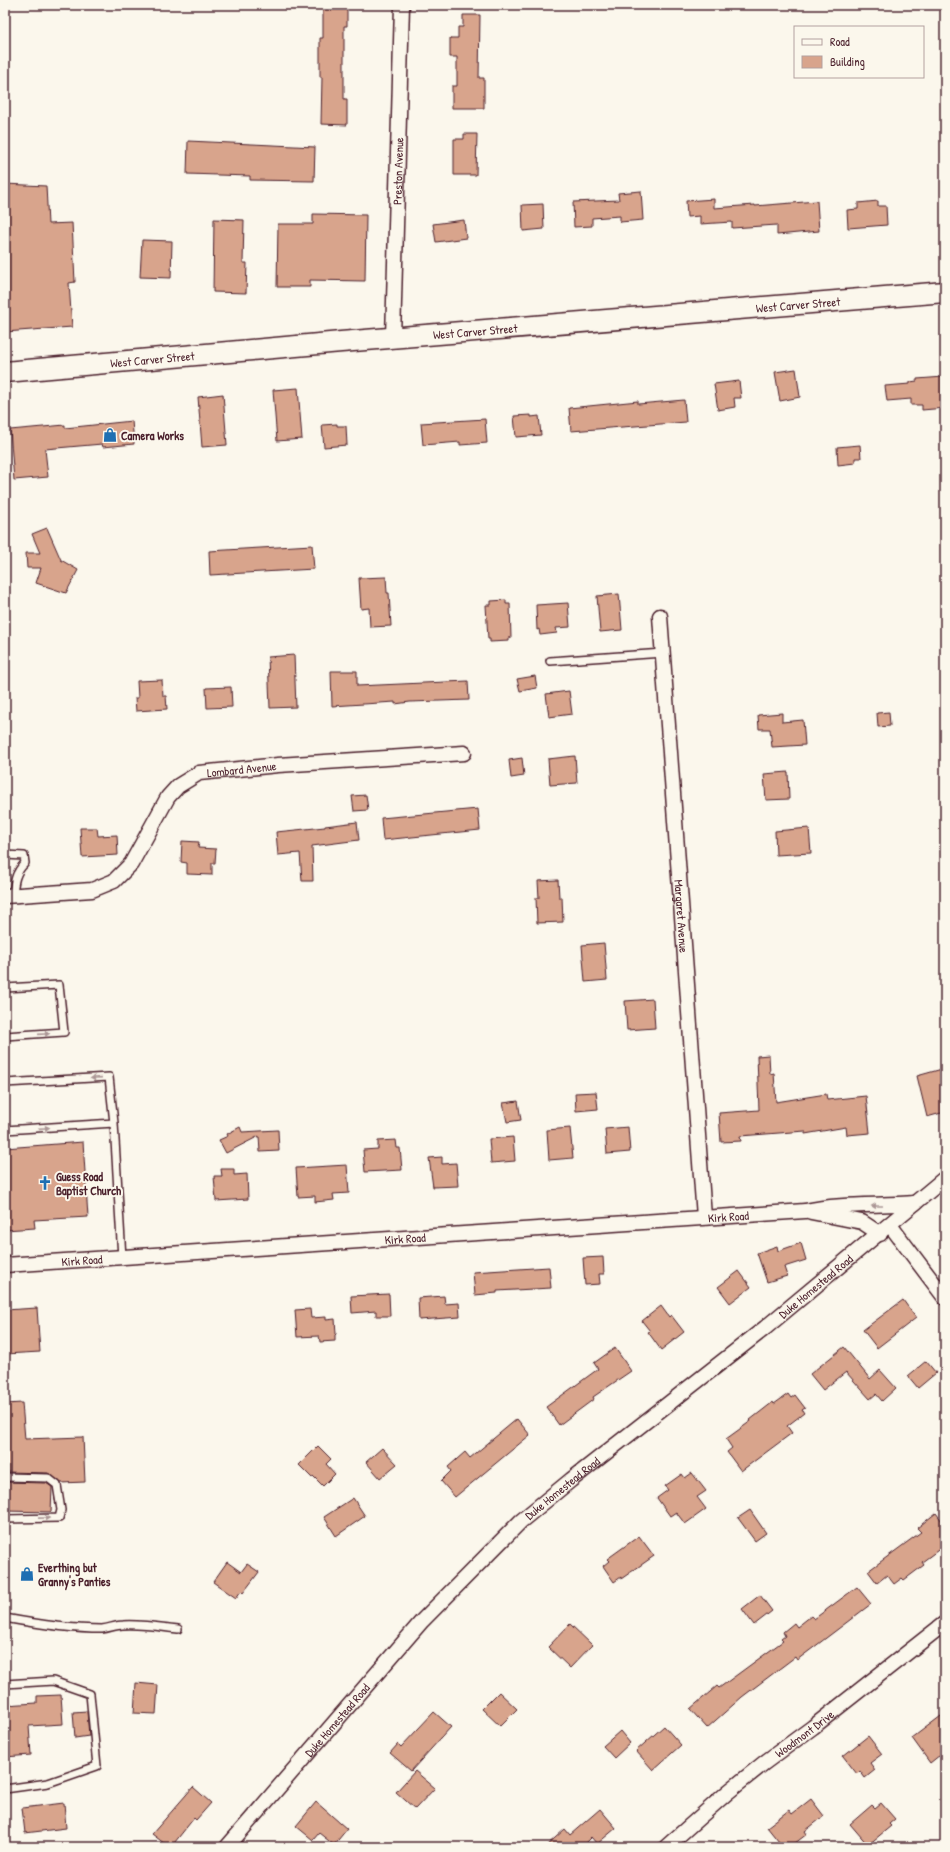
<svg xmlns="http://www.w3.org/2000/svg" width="950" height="1852" font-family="'Patrick Hand',sans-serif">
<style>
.building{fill:#d8a48c;stroke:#4a1f2b}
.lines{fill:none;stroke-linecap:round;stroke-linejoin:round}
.lane-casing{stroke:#4a1f2b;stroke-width:10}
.street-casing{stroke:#4a1f2b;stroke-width:17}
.secondary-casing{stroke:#4a1f2b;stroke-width:23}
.lane{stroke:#fbf7ec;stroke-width:7}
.street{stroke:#fbf7ec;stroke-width:14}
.secondary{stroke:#fbf7ec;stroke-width:20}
.oneway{fill:#ab9695}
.labels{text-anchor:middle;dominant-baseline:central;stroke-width:4;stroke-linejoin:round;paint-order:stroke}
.street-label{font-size:12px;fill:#4a1f2b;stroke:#fbf7ec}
.poi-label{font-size:12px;font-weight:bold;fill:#4a1f2b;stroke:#fbf7ec;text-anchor:start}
</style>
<rect width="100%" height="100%" fill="#fbf7ec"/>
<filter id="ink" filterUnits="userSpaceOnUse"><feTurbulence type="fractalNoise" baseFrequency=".025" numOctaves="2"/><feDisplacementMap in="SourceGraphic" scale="8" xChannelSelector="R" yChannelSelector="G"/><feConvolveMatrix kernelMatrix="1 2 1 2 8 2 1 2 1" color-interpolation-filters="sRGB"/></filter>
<g filter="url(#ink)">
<!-- building -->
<path class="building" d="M323 5H347V26H344V99H347V125L321 124 322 77H320V38H323Z
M463 15H480L479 78H484V108H452V86H457V57H450V38H458V27H463Z
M464 134H477L476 175H454V139H464Z
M188 141 315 147 314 181 250 180V176L187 174Z
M5 184 46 186 48 224 72 223 75 282 69 283 72 327 5 332Z
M641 191 643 220 620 222V216L592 218V226L574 227 573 202 619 200 618 193Z
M714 199V208L755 205V206L817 201 819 231 777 235V225L732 228V222L700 224V216L687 217 686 201Z
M878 201V206H886L887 225 848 228 847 210 858 209V203Z
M543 204 544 229 523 231 522 205Z
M313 214 366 215 365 281 310 280V287H277L278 224H313Z
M214 219 244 220 243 263H247L246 293 213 292Z
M464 220 466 238 436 242 433 224Z
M142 240 172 241 171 278 140 277Z
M796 369 800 397 780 401 775 372Z
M944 377 945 408 922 410V405H911V399L887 401 885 386 910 384V382L917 381V379Z
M739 381 741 398H734L735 407 718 410 714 384Z
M298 388 302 439 277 441 273 390Z
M223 394 227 445 202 447 198 397Z
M684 400 686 422 571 431 569 408 638 401V404Z
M531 415V417L539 416 541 435 516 437 514 416Z
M485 419 487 443 460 445V442L423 445 421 423Z
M132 421 134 444 103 447 102 444 45 449 48 477 14 480 10 430 65 425V428Z
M337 424V426H346L347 445 324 447 322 425Z
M860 445 861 458H855V463L838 465 837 447Z
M47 528 61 560 78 570 66 593 36 583 41 568H27L26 553H40L32 534Z
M312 545 314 569 210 575 209 551Z
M386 577 387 593H389L391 626 370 627 369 608 361 609 359 578Z
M619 594 622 630 600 632 597 596Z
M506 600V604H510L511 638H509V641L490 642V639H488L486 605H491V601Z
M568 603 570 627 556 628 557 633 540 635 539 629 537 630 536 605Z
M294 655 296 707 270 708 268 657Z
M331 671H357V686L468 681 469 700 410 702 395 704V702L332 706Z
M535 676 537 688 520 691 517 679Z
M162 680 163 696H166L167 709 136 711 135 698H138L137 681Z
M231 687 232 707 207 708 206 688Z
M569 691 572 714 549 717 546 694Z
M889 712 890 726 878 727 877 713Z
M782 713V722L803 720 805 745 772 747 770 729H759L758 715Z
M575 756 577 783 550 785 548 759Z
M522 758 524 776 511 778 509 760Z
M788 772 789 799 766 800 764 774Z
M366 795 368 810 354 811 352 796Z
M478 809 480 830 383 840 381 818Z
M357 822 359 840 312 846 313 881H302L300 853 278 855 276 832 325 827V826Z
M80 828H97L98 836 117 835 118 855 82 857Z
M809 828 811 853 776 855 775 831Z
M182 841 199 842 198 848 216 849 215 863H212V875L187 874V863L181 862Z
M558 880 559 897H562L563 922 537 923 536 898H539L538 881Z
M604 943 607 980 585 982 582 945Z
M653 999 655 1028 627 1030 625 1001Z
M769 1055 770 1074 774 1073 776 1102 826 1094 827 1100 866 1096 870 1133 847 1135 846 1127 805 1134V1131L740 1136 741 1141 721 1142 719 1113 759 1110 757 1056Z
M942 1069 945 1080V1112L927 1117 917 1076Z
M596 1092 598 1109 576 1111 575 1093Z
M518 1101 521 1120 507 1122 503 1103Z
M240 1127 242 1132 278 1130 279 1151 260 1152 259 1136 226 1153 219 1140 228 1136 227 1134Z
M628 1127 630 1152 607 1154 605 1129Z
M570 1128 573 1158 549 1160 547 1130Z
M513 1137 515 1161 491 1163 489 1139Z
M396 1140 397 1148H400L402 1170 365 1172 363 1150 378 1149V1141Z
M83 1142 88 1217 34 1220 35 1228 5 1230V1148Z
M442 1157V1164L456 1163 458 1186 433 1187 429 1158Z
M347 1165 349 1193 333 1194 334 1200 315 1202V1196L298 1197 296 1168Z
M221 1169H234V1175L247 1174 248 1199 216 1201 214 1176H222Z
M801 1243 806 1260 784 1267 787 1276 767 1282 757 1253 777 1246 778 1251Z
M603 1257 604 1274H599L600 1284 585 1285 583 1258Z
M549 1267 551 1288 497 1291V1293L475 1295 473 1272Z
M739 1271 751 1287 730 1303 718 1287Z
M389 1294 390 1316H376V1311L352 1313 351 1296Z
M444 1296 445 1304 459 1303 460 1317 419 1320 418 1298Z
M903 1300 916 1318 877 1348 863 1330Z
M661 1306 669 1317 671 1315 684 1332 661 1350 648 1332 650 1331 642 1321Z
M37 1308 40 1352 5 1354V1310Z
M310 1309 311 1318 326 1317V1320L335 1319 336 1334 335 1335V1341L320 1342 319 1336 297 1337 295 1310Z
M844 1347 870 1379 880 1370 896 1388 882 1401 876 1394 870 1399 846 1372 823 1390 810 1374Z
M615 1348 631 1371 593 1397 594 1399 559 1425 546 1407 598 1369 594 1363Z
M926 1361 936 1373 918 1388 908 1376Z
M788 1394 791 1398 795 1395 805 1408 802 1410 804 1413 787 1426 792 1433 741 1471 727 1452 732 1448 726 1439 751 1421 750 1420 773 1402 774 1404Z
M22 1403 25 1439 83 1437 85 1482 61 1483 48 1473 5 1472V1404Z
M517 1419 530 1435 455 1497 441 1481 451 1471 448 1467 465 1452 470 1458Z
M318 1446 331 1459 326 1464 335 1474 323 1486 313 1476 312 1478 299 1465Z
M382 1448 397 1464 380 1478 366 1462Z
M692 1473 706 1491 697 1497 706 1509 685 1524 676 1512 670 1516 657 1498 668 1490 665 1486 682 1474 685 1478Z
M5 1482 46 1483 52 1487 51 1512 5 1511Z
M353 1498 365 1516 336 1536 324 1517Z
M750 1510 766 1533 755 1541 738 1518Z
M936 1513 945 1525V1545L922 1562 924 1565 904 1580 902 1578 894 1584 887 1575 877 1583 868 1571 921 1532 917 1528Z
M639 1536 654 1556 621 1579V1577L614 1582 603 1566 609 1561 607 1559Z
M227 1562 241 1572 247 1564 259 1572 243 1593 241 1591 236 1598 213 1582Z
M857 1587 871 1604 797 1660 795 1657 742 1697 707 1728 690 1709 717 1686 719 1688 783 1641 781 1639 785 1636 783 1632 794 1623 797 1627 811 1616 814 1619Z
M760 1595 772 1611 754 1625 742 1609Z
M570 1624 592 1645 570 1668 548 1647Z
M136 1683 158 1685 156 1714 134 1713Z
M499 1692 517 1709 500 1726 482 1709Z
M61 1695 63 1724 29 1726 31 1755 5 1757V1705L37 1703V1696Z
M87 1711 89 1736 75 1738 73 1712Z
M434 1712 451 1727 411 1771 390 1753 398 1744 401 1747Z
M945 1713V1751L930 1763 912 1738Z
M664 1726 681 1745 653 1770 636 1751Z
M620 1731 630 1743 614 1758 603 1746Z
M868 1736 882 1754 870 1763 875 1770 865 1778 860 1771 857 1774 843 1756Z
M415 1771 435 1788 415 1809 396 1792Z
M193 1787 211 1803 196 1820 194 1818 171 1847H169L152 1834Z
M811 1799 824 1816 805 1831 807 1834 790 1847H783L767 1827 789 1810 792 1814Z
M316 1802 347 1829 334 1845 319 1833 313 1840 296 1826Z
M64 1803 66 1828 25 1833 22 1808Z
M881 1803 895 1819 889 1824 891 1826 868 1845 850 1824 872 1805 875 1808Z
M600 1809 616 1828 597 1844 591 1837 581 1847H545L565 1829 570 1835Z"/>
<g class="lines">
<defs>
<path id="lane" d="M550 661 663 653
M5 855 24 856 25 863C15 873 14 882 13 896
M5 988 59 985 64 1032 5 1036
M5 1083 109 1077 114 1123 5 1130
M114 1123 122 1258
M5 1477 48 1478 57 1485 61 1510 59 1518 5 1519
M5 1618C37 1624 70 1629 102 1629 110 1628 116 1625 123 1625 142 1624 160 1627 178 1629
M5 1684 53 1681 90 1694 97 1766 48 1783 5 1789"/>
<g id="street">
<path id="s1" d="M393 338 402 5"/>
<path id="s2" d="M660 616 704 1217"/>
<path id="s3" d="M5 896 92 890 114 881 131 864 168 797 178 786 199 773 278 765 464 753"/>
<path d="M811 1212 862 1222 880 1234"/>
<path d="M890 1225 945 1298"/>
<path id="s4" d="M5 1265 805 1211C841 1203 879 1206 915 1203"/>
<path id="s5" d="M227 1847 422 1621 521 1521 571 1480 765 1328 945 1178"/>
<path id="s6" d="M666 1847 728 1792 764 1763 813 1727 945 1623"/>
</g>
<g id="secondary">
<path id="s7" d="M5 372 341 342 945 292"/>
</g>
</defs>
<!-- lane casing -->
<use href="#lane" class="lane-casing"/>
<!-- street casing -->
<use href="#street" class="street-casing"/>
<!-- secondary casing -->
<use href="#secondary" class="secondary-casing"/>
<!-- lane -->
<use href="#lane" class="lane"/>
<!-- street -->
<use href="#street" class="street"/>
<!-- secondary -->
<use href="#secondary" class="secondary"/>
</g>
<!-- one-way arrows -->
<defs><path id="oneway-solid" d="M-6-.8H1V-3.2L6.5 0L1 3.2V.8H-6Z"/></defs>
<g class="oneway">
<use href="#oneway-solid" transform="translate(44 1034) rotate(-4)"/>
<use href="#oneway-solid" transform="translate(96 1078) rotate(176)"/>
<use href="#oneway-solid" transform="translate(44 1128) rotate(-4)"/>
<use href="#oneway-solid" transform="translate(877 1206) rotate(180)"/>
<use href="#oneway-solid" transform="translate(44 1518) rotate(-1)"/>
</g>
</g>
<!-- icons -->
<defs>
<symbol id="shop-bare" viewBox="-9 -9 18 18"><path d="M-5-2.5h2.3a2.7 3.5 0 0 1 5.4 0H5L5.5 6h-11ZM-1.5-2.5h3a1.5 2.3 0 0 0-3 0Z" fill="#1f6fb2" stroke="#fbf7ec" stroke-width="2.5" paint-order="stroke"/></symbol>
<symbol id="church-bare" viewBox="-9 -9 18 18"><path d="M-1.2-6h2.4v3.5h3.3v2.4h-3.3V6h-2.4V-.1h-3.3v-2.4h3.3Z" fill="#1f6fb2" stroke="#fbf7ec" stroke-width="2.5" paint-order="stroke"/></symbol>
</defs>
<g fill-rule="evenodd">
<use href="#shop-bare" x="100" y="425" width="20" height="20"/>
<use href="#church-bare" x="35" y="1173" width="20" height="20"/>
<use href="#shop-bare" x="17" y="1564" width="20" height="20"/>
</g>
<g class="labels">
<!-- street labels -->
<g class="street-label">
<text stroke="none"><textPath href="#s1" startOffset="167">Preston Avenue</textPath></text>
<text stroke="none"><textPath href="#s7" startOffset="796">West Carver Street</textPath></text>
<text stroke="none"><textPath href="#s7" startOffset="472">West Carver Street</textPath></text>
<text stroke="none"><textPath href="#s7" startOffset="148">West Carver Street</textPath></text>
<text stroke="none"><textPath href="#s3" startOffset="294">Lombard Avenue</textPath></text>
<text stroke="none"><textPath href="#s2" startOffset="301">Margaret Avenue</textPath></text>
<text stroke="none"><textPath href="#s4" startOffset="725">Kirk Road</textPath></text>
<text stroke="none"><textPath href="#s4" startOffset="401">Kirk Road</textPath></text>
<text stroke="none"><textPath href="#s4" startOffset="77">Kirk Road</textPath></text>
<text stroke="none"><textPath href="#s5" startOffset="816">Duke Homestead Road</textPath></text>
<text stroke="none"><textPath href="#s5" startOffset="492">Duke Homestead Road</textPath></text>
<text stroke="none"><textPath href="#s5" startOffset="168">Duke Homestead Road</textPath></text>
<text stroke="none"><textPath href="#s6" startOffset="179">Woodmont Drive</textPath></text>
</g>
<!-- poi labels -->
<g class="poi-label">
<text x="121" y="435">Camera Works</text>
<text x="56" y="1176">Guess Road<tspan x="56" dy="14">Baptist Church</tspan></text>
<text x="38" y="1567">Everthing but<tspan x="38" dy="14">Granny's Panties</tspan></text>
</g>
</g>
<!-- margin -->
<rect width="950" height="1852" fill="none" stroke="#fbf7ec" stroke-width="20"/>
<rect x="10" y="10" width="930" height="1832" fill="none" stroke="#4a1f2b" stroke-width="1.5" filter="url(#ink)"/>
<!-- legend -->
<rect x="794" y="26" width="130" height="52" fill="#fbf7ec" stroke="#b4a19f"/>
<rect x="802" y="39" width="20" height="6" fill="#fbf7ec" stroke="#b4a19f"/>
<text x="830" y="46" font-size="12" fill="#4a1f2b">Road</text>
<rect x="802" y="56" width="20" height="12" fill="#d8a48c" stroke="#b4a19f"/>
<text x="830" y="66" font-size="12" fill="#4a1f2b">Building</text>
</svg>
